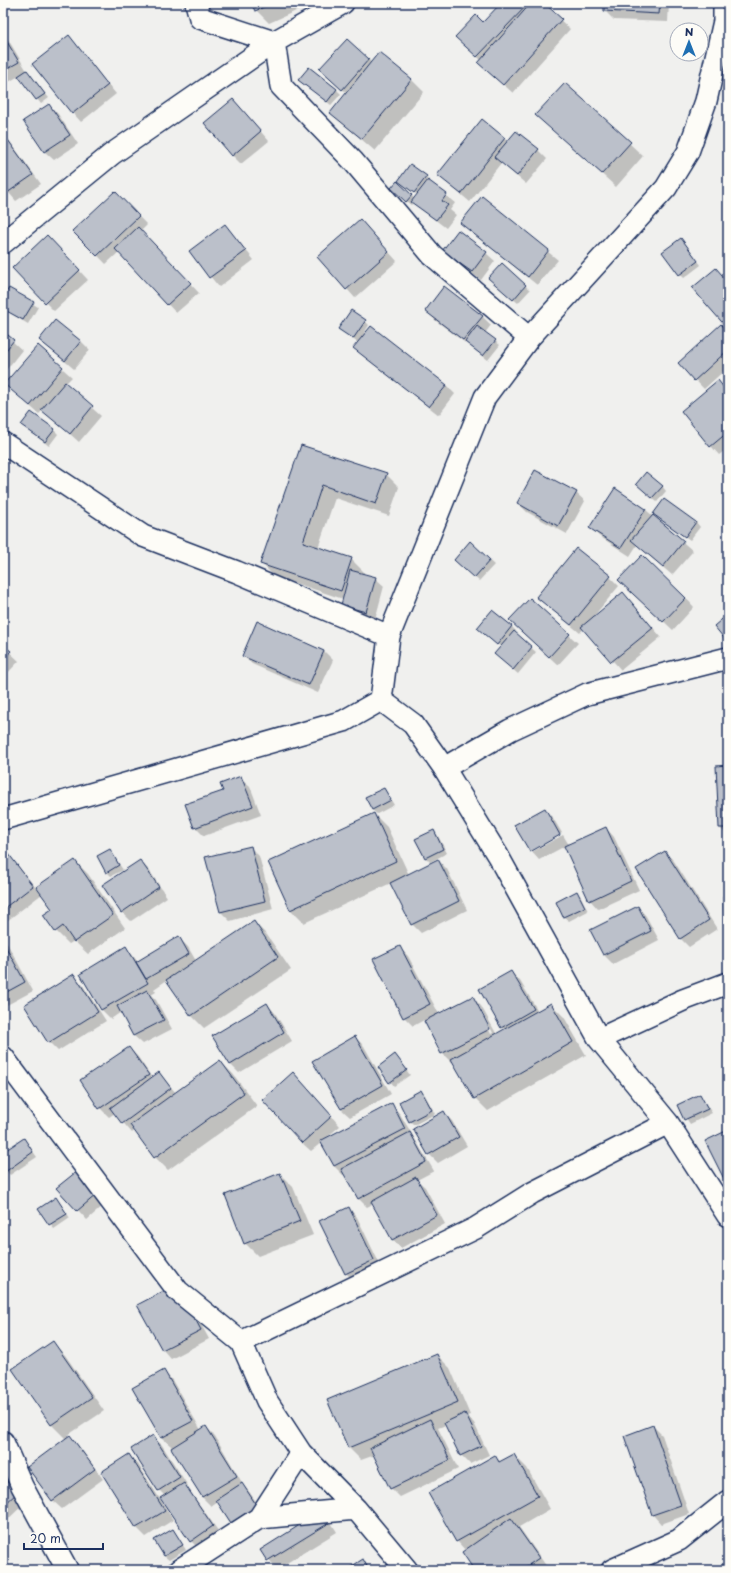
<svg xmlns="http://www.w3.org/2000/svg" width="731" height="1573" font-family="'Playpen Sans',sans-serif">
<style>
.shadow{fill:#0003;fill-rule:evenodd}
.building{fill:#bbc0ca;stroke:#1b2f5e}
.lines{fill:none;stroke-linecap:round;stroke-linejoin:round}
.minor-casing{stroke:#1b2f5e;stroke-width:24}
.minor{stroke:#fdfcf7;stroke-width:21}
</style>
<rect width="100%" height="100%" fill="#f0f0ee"/>
<filter id="ink" filterUnits="userSpaceOnUse"><feTurbulence type="fractalNoise" baseFrequency=".025" numOctaves="2"/><feDisplacementMap in="SourceGraphic" scale="8" xChannelSelector="R" yChannelSelector="G"/><feConvolveMatrix kernelMatrix="1 2 1 2 8 2 1 2 1" color-interpolation-filters="sRGB"/></filter>
<g filter="url(#ink)">
<!-- shadow -->
<path class="shadow" d="M252 3H325L317 6 314 3 269 23 256 10Z
M503 3H545L544 5 570 29 513 93 488 71 481 60 465 45Z
M605 3H669L668 22 614 20 605 11Z
M3 31 27 71 49 98 41 104 19 76 5 84 3 81Z
M69 37 116 94 81 122 73 113Z
M347 40 372 63 411 79 424 92 375 151 331 113 347 93 329 78Z
M304 84 336 89 341 94 331 105Z
M565 84 643 156 616 187 550 127Z
M49 105 58 114 78 144 54 160 45 152 24 121Z
M241 109 269 141 241 164 232 155Z
M482 121 508 142 538 150 547 159 526 184 501 163 470 202 438 175Z
M3 134 11 143 41 184 16 201 3 186Z
M426 177 429 182 455 203 450 210 456 215 446 228 413 203 411 205 396 193 397 183 415 199 418 195 403 185Z
M115 192 147 225 141 231 199 293 176 313 119 252 106 264 74 231Z
M482 198 558 260 537 285 461 223Z
M728 202V208L725 205Z
M225 225 254 260 219 287 190 252Z
M369 230 397 261 355 298 347 289Z
M685 243 701 265 684 278 680 274Z
M56 245 88 280 54 311 45 302Z
M444 250 486 253 495 261 481 280 452 259Z
M502 265 530 290 518 303 494 283Z
M9 289 38 307 28 324 3 309V300Z
M427 311 482 316 491 325 485 333 500 345 488 360 435 320Z
M365 321 369 325 364 333 446 385 455 394 439 415 363 356 355 347 358 343 339 329Z
M3 333 22 350 3 374Z
M728 333V367L704 389 679 363Z
M40 340 81 341 90 350 74 369Z
M38 347 72 377 65 384 101 416 79 442 43 410 39 414 15 393Z
M718 382 728 392V448L719 455 711 446Z
M22 425 54 430 58 434 49 446Z
M301 446 386 474 399 487 389 516 335 498 318 548 351 559 364 572V575L375 578 384 586 375 620 342 605 343 599 274 576 261 563Z
M637 484 662 486 666 491 657 502Z
M615 490 646 510 693 551 672 575 637 545 630 556 599 536 590 528Z
M576 493 585 501 567 534 527 512 518 503Z
M654 514 696 522 700 527 690 540Z
M470 543 494 565 479 581 459 564Z
M610 577 619 586 593 617 632 603 661 637 621 670 584 628 580 633 537 597Z
M628 588 686 598 694 607 673 630Z
M492 612 512 627 516 631 514 633 536 652 518 674 500 658 501 647 482 632Z
M519 629 569 635 578 643 558 665Z
M3 646 19 661 3 678Z
M324 651 333 660 318 693 252 664 243 656Z
M728 766V836L720 828Z
M241 778 250 786 261 815 204 836 195 827 224 791Z
M384 789 394 805 377 814 372 810Z
M544 809 553 818 562 833 532 850V852L563 835 569 845 606 828 614 837 639 890 598 909 590 900 565 846 539 860 531 851Z
M374 814 387 827 409 875 438 860 447 869 467 910 421 933 412 924 391 883 304 923 291 910 269 863Z
M434 831 438 836 447 853 430 862 426 858Z
M250 847 259 856 273 909 230 921 221 912 207 858Z
M5 850 36 888 75 861 88 874 125 928 88 954 74 941 69 944 56 931 45 915 53 909 42 894 3 924V851Z
M110 850 123 870 111 876 107 872Z
M665 852 674 861 717 929 689 947 680 938Z
M140 861 149 870 167 897 131 921 122 912Z
M577 893 581 897 588 911 569 921 564 917 557 902Z
M638 907 646 916 659 940 613 964 604 955 591 930Z
M254 922 267 935 291 970 204 1028 191 1015 167 980 154 989 156 992 151 995 156 1000 172 1029 143 1044 134 1036 121 1012 111 1019 102 1010 81 974 126 947 138 962 179 938 188 947 196 961Z
M3 939 7 943 33 991 7 1005 3 1001Z
M399 947 408 956 439 1014 472 997 481 1006 497 1035 505 1030 502 1027 511 972 520 981 538 1011 551 1004 564 1017 586 1055 488 1111 475 1098 453 1061 451 1062 442 1053 424 1020 413 1026 404 1017ZM477 1006H479L493 1033 491 1034Z
M73 975 82 984 106 1021 58 1051 49 1042 25 1005Z
M267 1004 275 1013 292 1041 239 1073 230 1064Z
M355 1037 364 1046 391 1094 350 1117 341 1109Z
M129 1048 138 1057 152 1078 159 1073 176 1093 220 1061 233 1074 257 1106 168 1170 155 1157 135 1130 132 1133 115 1113 109 1117 100 1108Z
M395 1055 410 1075 394 1086 379 1067Z
M302 1083 340 1126 326 1138 391 1105 400 1114 434 1171 417 1180 425 1187 445 1224 401 1248 392 1239 373 1204 367 1207 358 1198 345 1174 343 1175 334 1166 322 1142 311 1151 302 1143Z
M421 1091 425 1095 435 1114 414 1125 410 1121Z
M700 1095 712 1113 690 1124 678 1106Z
M444 1113 452 1121 467 1146 438 1163 429 1154Z
M24 1139 37 1157 10 1175 3 1167V1154Z
M280 1174 293 1187 313 1235 258 1256 245 1243Z
M84 1182 104 1205 87 1220 58 1188Z
M60 1203 70 1218 54 1229 39 1210Z
M349 1208 357 1217 382 1269 355 1282 346 1273Z
M185 1295 209 1339 171 1359 163 1350 139 1305Z
M52 1342 65 1355 104 1411 68 1435 78 1445 103 1479 62 1509 53 1501 28 1467 66 1439 52 1425 13 1369Z
M437 1355 450 1368 470 1415 467 1416 474 1423 489 1455 470 1464 461 1455 446 1425 438 1428 458 1469 400 1497 391 1488 375 1455 361 1460 348 1447Z
M163 1371 172 1380 201 1430 206 1427 215 1436 244 1486 250 1493 265 1515 240 1531 232 1522 218 1501 211 1506 202 1497 171 1446 162 1438 133 1388Z
M653 1426 662 1435 689 1514 661 1524 653 1515Z
M153 1437 162 1445 188 1486 187 1487 221 1535 200 1550 191 1541 165 1496 159 1490Z
M129 1455 138 1464 173 1520 146 1537 137 1528 102 1472Z
M514 1455 527 1468 550 1509 519 1527 547 1567 543 1570H476L466 1551 457 1541 495 1457 501 1462Z
M3 1479 26 1502 3 1524Z
M330 1521 337 1532 277 1569 261 1550Z
M173 1530 186 1550 169 1560 164 1556Z
M363 1561 372 1570H347Z"/>
<!-- building -->
<path class="building" d="M251 3H273L255 11Z
M501 3H529L477 57 455 37 476 15 483 22Z
M531 3H544L562 19 503 85 478 63Z
M604 3H660L659 14 604 11Z
M3 35 19 62 3 71Z
M69 35 108 85 72 114 32 64Z
M347 39 369 59 342 90 319 69Z
M379 52 412 79 362 139 330 113Z
M309 67 337 89 327 102 298 80Z
M27 70 45 94 36 100 18 76Z
M565 83 631 142 602 174 535 115Z
M233 99 261 131 232 156 204 123Z
M49 104 70 135 44 152 23 121Z
M482 119 505 138 461 194 437 175Z
M516 131 539 149 517 176 494 157Z
M3 133 33 175 7 193 3 188Z
M410 164 427 176 414 193 398 181Z
M428 180 447 194 442 201 448 205 436 220 411 202Z
M397 181 412 195 406 202 391 188Z
M115 191 139 216 97 256 72 231Z
M482 196 549 250 528 277 460 223Z
M360 219 389 252 346 290 317 257Z
M225 224 246 251 209 278 189 251Z
M138 227 191 283 167 305 115 249Z
M458 230 487 252 472 272 442 251Z
M47 235 80 270 45 303 12 268Z
M681 238 698 261 679 275 662 252Z
M502 263 526 285 513 300 488 278Z
M716 268 728 282V329L692 288Z
M444 286 483 316 463 340 425 311Z
M9 288 34 302 23 320 3 309V298Z
M351 310 366 320 353 339 338 329Z
M55 320 81 341 65 361 39 340Z
M721 324 728 332V350L694 381 678 363Z
M371 326 447 385 429 407 353 348Z
M477 326 496 340 483 356 465 342Z
M3 331 14 340 3 354Z
M38 345 63 367 30 406 4 384Z
M718 380 728 393V432L710 447 681 411Z
M65 382 93 406 70 434 41 410Z
M31 412 55 429 45 442 21 425Z
M301 445 387 473 376 504 322 485 303 542 352 558 341 591 260 564Z
M535 470 577 492 558 526 517 503Z
M646 472 663 486 652 498 636 484Z
M615 488 646 509 621 548 589 528Z
M664 499 696 522 685 537 653 514Z
M653 515 684 541 663 567 631 540Z
M470 541 490 560 474 578 454 560Z
M576 548 611 576 571 625 536 597Z
M642 555 686 598 663 622 618 580Z
M350 570 376 577 366 612 341 605Z
M623 592 653 628 611 662 581 627Z
M530 598 570 634 549 657 509 620Z
M492 610 512 626 497 645 477 628Z
M728 614V643L714 626Z
M257 621 324 651 309 685 242 656Z
M514 631 532 647 513 670 494 654Z
M3 645 11 651 3 660Z
M728 765V828H719L716 766Z
M241 776 253 806 194 828 185 804 223 791 220 784Z
M384 788 391 800 372 810 365 797Z
M545 808 560 835 530 852 514 825Z
M374 813 396 861 290 910 268 862Z
M606 827 631 881 589 901 564 846Z
M434 830 443 849 425 858 415 839Z
M251 846 265 901 220 912 205 857Z
M5 849 33 886 3 909V850Z
M110 849 119 865 106 873 97 856Z
M665 851 709 920 680 939 636 869Z
M438 859 459 901 411 925 390 883Z
M75 860 113 915 74 942 63 926 55 932 43 915 52 909 36 887Z
M140 860 159 887 121 913 102 885Z
M577 891 585 907 563 917 556 902Z
M723 896H728V946H726Z
M638 906 651 931 603 955 590 930Z
M254 921 278 957 191 1016 166 980Z
M179 936 189 954 146 979 136 962Z
M3 942 25 982 3 994Z
M126 946 148 983 101 1010 80 974Z
M400 946 430 1004 403 1018 373 959Z
M511 971 534 1009 501 1028 479 989Z
M74 974 98 1012 48 1043 24 1005Z
M147 990 164 1020 133 1036 117 1006Z
M473 996 490 1029 441 1054 424 1021Z
M267 1003 284 1032 230 1065 212 1036Z
M551 1003 573 1042 474 1099 451 1059Z
M355 1036 383 1085 341 1109 312 1061Z
M129 1047 149 1075 99 1109 80 1080Z
M395 1054 407 1070 389 1083 378 1067Z
M220 1060 244 1093 154 1158 130 1125Z
M159 1072 171 1088 122 1124 110 1108Z
M293 1072 332 1116 302 1143 262 1100Z
M421 1090 432 1110 409 1122 399 1102Z
M700 1094 708 1109 684 1120 677 1105Z
M392 1103 405 1129 334 1166 320 1141Z
M444 1111 459 1137 428 1155 413 1129Z
M728 1130V1184L727 1185 705 1141Z
M410 1132 426 1162 358 1199 341 1169Z
M24 1138 33 1152 5 1172 3 1168V1152Z
M76 1172 96 1195 77 1211 56 1188Z
M280 1173 300 1221 244 1244 225 1195Z
M416 1177 437 1215 392 1240 371 1202Z
M56 1197 67 1214 49 1225 38 1209Z
M349 1207 374 1260 345 1274 319 1221Z
M177 1284 201 1330 162 1350 137 1305Z
M53 1341 92 1397 51 1425 12 1369Z
M437 1354 458 1402 348 1448 327 1400Z
M164 1370 193 1421 161 1438 132 1388Z
M465 1413 481 1446 460 1456 444 1423Z
M430 1419 450 1460 390 1489 370 1448Z
M653 1425 681 1505 652 1515 624 1436Z
M206 1426 237 1476 202 1497 171 1448Z
M70 1435 95 1469 52 1501 27 1467Z
M153 1435 180 1477 158 1491 131 1449Z
M129 1454 165 1511 136 1528 101 1472Z
M514 1454 538 1496 456 1542 428 1493 495 1455 499 1462Z
M3 1478 18 1492 3 1506Z
M184 1483 213 1526 190 1542 160 1498Z
M242 1483 257 1506 231 1523 216 1500Z
M322 1511 329 1523 267 1561 260 1550Z
M511 1518 539 1558 521 1570H474L462 1552Z
M173 1529 183 1545 164 1556 154 1540Z
M363 1559 369 1570H346Z"/>
<g class="lines">
<defs>
<path id="minor" d="M196 3 200 18 274 42 281 86 353 161 432 255 529 338
M3 243 112 154 274 42 343 3
M3 443 143 536 237 572 389 636
M381 700 389 636 485 397 529 338 666 188 688 152 706 101 724 21V3
M381 700 413 724 444 768 498 856 599 1039 668 1123 728 1216
M444 768 510 730 587 694 728 658
M3 819 344 721 381 700
M599 1039 683 1000 728 983
M3 1057 178 1291 241 1342 267 1401 301 1453 356 1509 407 1570
M241 1342 476 1228 532 1193 668 1123
M3 1442 22 1486 67 1569
M259 1518 356 1509
M179 1570 259 1518 301 1453
M612 1570 679 1540 728 1501"/>
</defs>
<!-- minor casing -->
<use href="#minor" class="minor-casing"/>
<!-- minor -->
<use href="#minor" class="minor"/>
</g>
</g>
<!-- margin -->
<rect width="731" height="1573" fill="none" stroke="#fdfcf7" stroke-width="16"/>
<rect x="8" y="8" width="715" height="1557" fill="none" stroke="#1b2f5e" stroke-width="1.5" filter="url(#ink)"/>
<!-- north arrow -->
<g transform="translate(689 42)"><circle r="19" fill="#fdfcf7" stroke="#a3aaba"/>
<path d="M0-3L7 15L0 10L-7 15Z" fill="#1f6fb2"/>
<text y="-6" font-size="11" font-weight="bold" text-anchor="middle" fill="#1b2f5e">N</text>
</g>
<!-- scale -->
<path d="M24 1543v6h79v-6" fill="none" stroke="#1b2f5e" stroke-width="2"/>
<text x="30" y="1543" font-size="12" fill="#1b2f5e" stroke="#fdfcf7" stroke-width="3" paint-order="stroke">20 m</text>
</svg>
